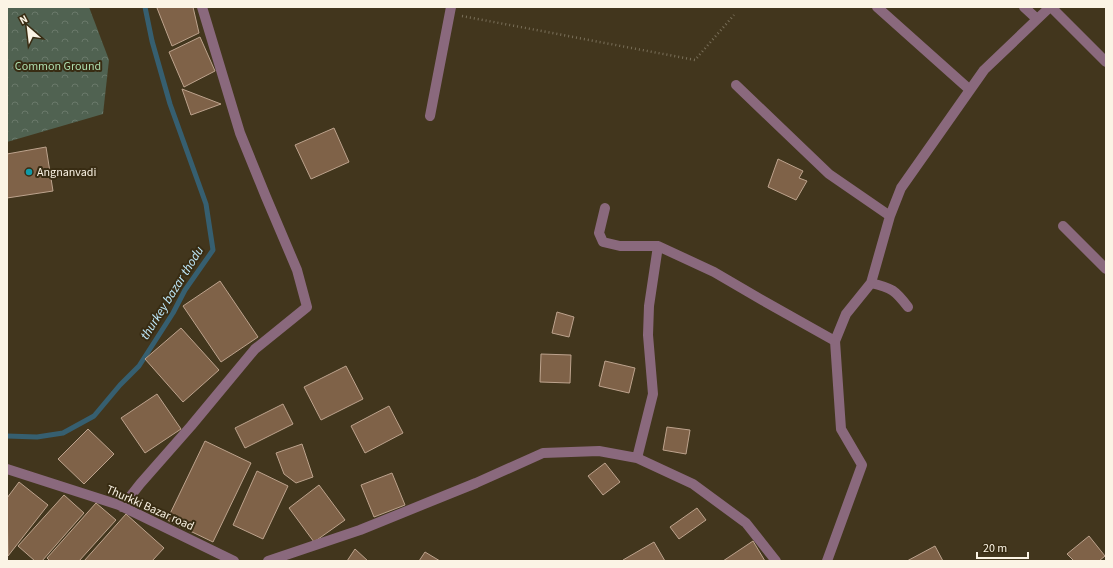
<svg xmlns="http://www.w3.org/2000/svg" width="1113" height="568" font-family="'Source Sans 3',sans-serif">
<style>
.park{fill:url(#park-crowns)}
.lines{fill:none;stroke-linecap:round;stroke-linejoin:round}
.stream{stroke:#365f70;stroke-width:5}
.building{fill:#7f6248;stroke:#bda38d}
.path{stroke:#7a705a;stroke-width:2.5;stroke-dasharray:1 3;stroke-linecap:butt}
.minor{stroke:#8a697d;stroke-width:10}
.culture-dot{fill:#0f9aa8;stroke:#382c13;stroke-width:1.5}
.labels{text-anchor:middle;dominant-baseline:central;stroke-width:4;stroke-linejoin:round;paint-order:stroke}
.park-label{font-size:12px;fill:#addeae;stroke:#382c13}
.poi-label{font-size:12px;fill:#fbf4e5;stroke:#382c13;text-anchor:start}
.street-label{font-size:12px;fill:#fbf4e5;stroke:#382c13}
.water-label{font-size:13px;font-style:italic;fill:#bee8fa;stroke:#382c13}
</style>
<defs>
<pattern id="park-crowns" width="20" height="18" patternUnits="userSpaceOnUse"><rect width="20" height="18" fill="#506251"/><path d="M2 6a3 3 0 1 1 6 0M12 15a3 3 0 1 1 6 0" fill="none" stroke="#6a796a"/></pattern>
</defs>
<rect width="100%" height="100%" fill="#42361d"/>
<!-- park -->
<path class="park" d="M7 7H89L109 60 103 114 7 142Z"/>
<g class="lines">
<!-- stream -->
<path class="stream" d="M7 436 37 437 63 433 94 416 120 385 139 366 173 313 185 290 213 250 206 204 170 104 152 41 145 7"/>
</g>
<!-- building -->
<path class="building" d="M159 7H193L199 33 172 46 157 8Z
M200 37 215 71 184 87 169 52Z
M182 89 221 104 191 115Z
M334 128 349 162 311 179 295 145Z
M46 147 53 191 7 198V154Z
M778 159 803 171 799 178 807 181 796 200 768 187Z
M220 281 258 337 221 362 183 306Z
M557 312 574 317 569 337 552 333Z
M181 328 219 370 183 402 145 359Z
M541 354 571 355 570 383 540 382Z
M605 361 635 368 629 393 599 386Z
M346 366 363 399 321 420 304 387Z
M157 394 181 429 145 453 121 418Z
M283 404 293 424 245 448 235 428Z
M389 406 403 433 365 453 351 426Z
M667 427 690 430 686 454 663 450Z
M88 429 114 454 84 484 58 459Z
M205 441 251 463 213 542 167 520Z
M302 444 313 477 296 483 284 474 276 453Z
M605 463 620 482 603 495 588 476Z
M257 471 288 486 263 539 233 525Z
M392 473 405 505 374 517 361 485Z
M19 482 48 505 8 556 7 498Z
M319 485 345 520 314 542 289 508Z
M64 495 84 513 42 561H35L18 546Z
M96 503 116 520 79 561H50L47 558Z
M697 508 706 520 679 539 670 527Z
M126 514 164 548 152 561H84Z
M1089 536 1105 556 1099 561H1074L1067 554Z
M753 541 765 561H723Z
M654 542 665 561H623V560Z
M935 546 943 561H907Z
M355 549 368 561H347Z
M425 552 440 561H419Z"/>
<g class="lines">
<!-- path -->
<path class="path" d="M462 16 695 60 734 15"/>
<!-- minor -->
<path class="minor" d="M877 7 970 90
M1024 7 1037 19
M1051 7 1106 62
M736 85 829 174 890 216
M430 116 451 7
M605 208 599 233 603 242 620 246H658L714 272 762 300 835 341
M1063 226 1106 269
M871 283C892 288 895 290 908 307
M637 458 653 394 648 335 649 306 658 246
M7 469 119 505 234 561
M122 507 140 484 191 426 255 349 307 307 297 270 266 197 240 133 202 7
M268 561 360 530 476 483 543 453 599 451 637 458 693 484 746 523 776 561
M827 561 862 465 841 429 835 341 846 314 871 283 890 216 901 188 984 70 1050 7"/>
</g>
<!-- markers -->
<circle class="culture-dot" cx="29" cy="172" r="4"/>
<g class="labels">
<!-- park labels -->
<g class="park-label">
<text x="58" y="66">Common Ground</text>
</g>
<!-- poi labels -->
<g class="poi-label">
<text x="37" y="172">Angnanvadi</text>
</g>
<!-- street labels -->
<g class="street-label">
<text transform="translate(150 508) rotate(24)">Thurkki Bazar road</text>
</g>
<!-- water labels -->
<g class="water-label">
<text transform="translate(172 293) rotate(-58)">thurkey bazar thodu</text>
</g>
</g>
<!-- border -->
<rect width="1113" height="568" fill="none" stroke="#fbf4e5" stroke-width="16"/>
<!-- north arrow -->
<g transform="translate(28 28) rotate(332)" stroke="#382c13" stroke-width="3" paint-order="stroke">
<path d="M0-3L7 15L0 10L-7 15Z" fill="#fbf4e5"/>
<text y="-6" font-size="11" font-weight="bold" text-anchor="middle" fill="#fbf4e5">N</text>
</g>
<!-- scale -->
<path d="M977 552v6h51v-6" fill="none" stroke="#fbf4e5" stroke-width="2"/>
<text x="983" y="552" font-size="12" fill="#fbf4e5" stroke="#382c13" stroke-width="3" paint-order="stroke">20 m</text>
</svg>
